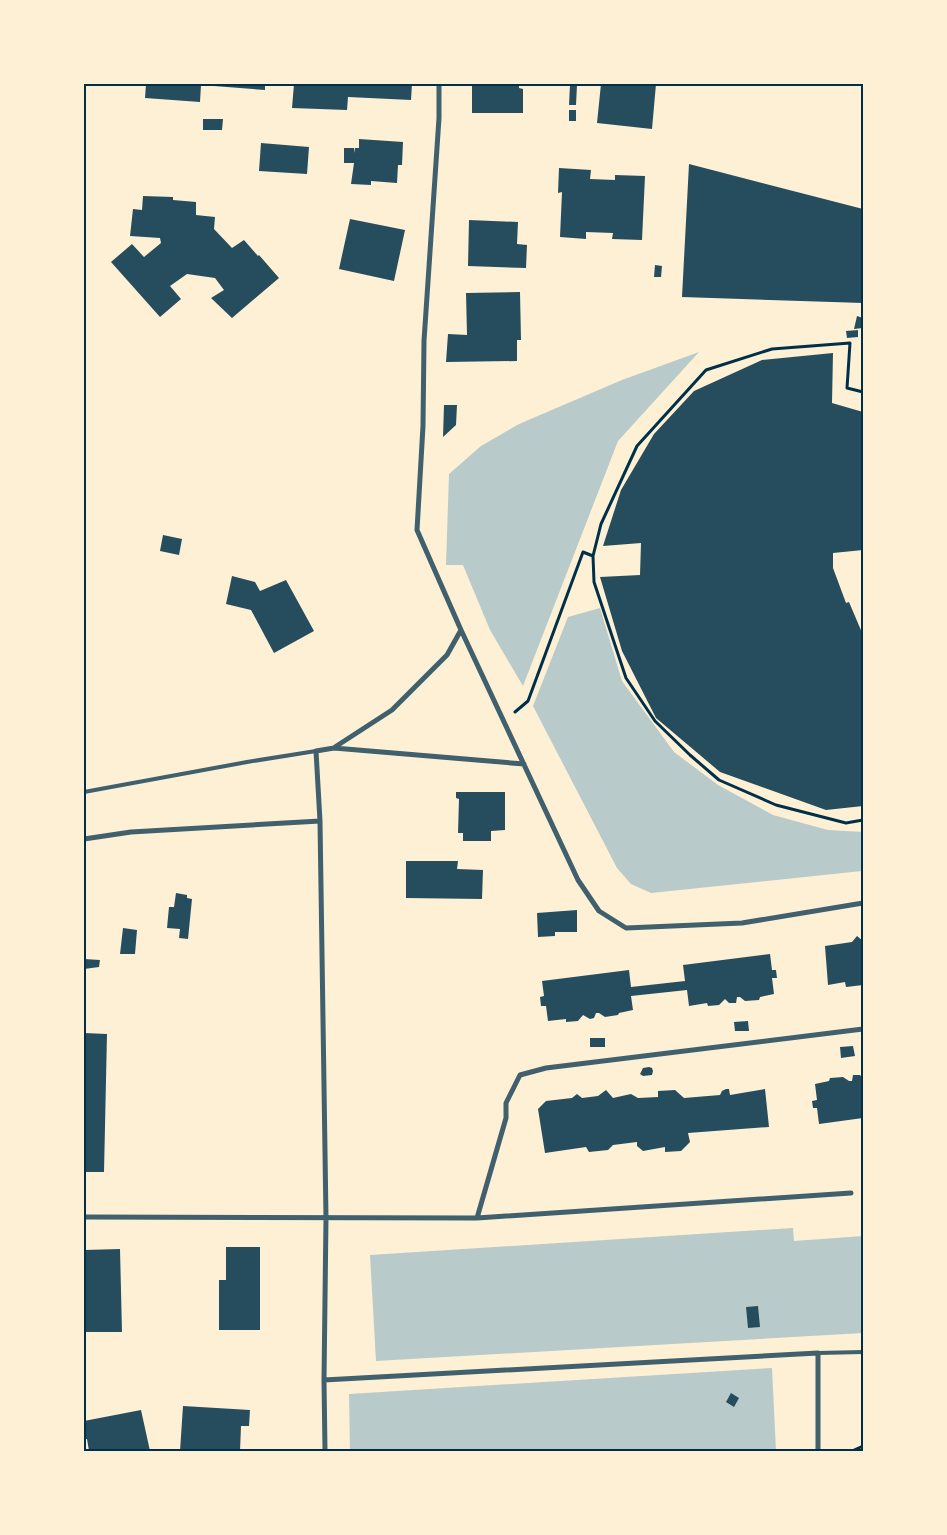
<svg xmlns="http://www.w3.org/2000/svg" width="947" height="1535" font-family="'PT Sans',sans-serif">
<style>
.green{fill:#b9caca}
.building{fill:#264d5e}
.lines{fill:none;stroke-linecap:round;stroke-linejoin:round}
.path{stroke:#003049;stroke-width:3}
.service{stroke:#3f606c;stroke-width:4}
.minor{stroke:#3f606c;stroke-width:5}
.neatline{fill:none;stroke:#003049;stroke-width:2}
</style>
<rect width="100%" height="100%" fill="#fdf0d5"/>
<!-- green -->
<path class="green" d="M699 352 618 441 523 686 490 630 463 565H446L449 474 481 446 519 424 622 380Z
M600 608 622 681 674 752 718 785 773 815 828 830 863 832V878L862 871 651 893 631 884 617 868 533 706 568 617Z
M793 1228 794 1241 863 1236V1333L376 1361 370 1255Z
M772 1368 776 1451H350L349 1394Z"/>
<!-- building -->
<path class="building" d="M146 84H265V90L201 85 200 102 145 98Z
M294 84H412L411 100 348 97 347 110 292 108Z
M472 84H519V88L523 89V113H472Z
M601 84H656L652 129 597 123Z
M570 85H577L576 105H569Z
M569 110H576V121H569Z
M203 119H223L222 130H203Z
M359 139 403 142 402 165H398L397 183 371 181V185L351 184 354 163H344V148H354V153L355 148H359Z
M261 143 309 147 307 174 259 171Z
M689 164 863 209V303L682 297Z
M559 168 591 170 590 179 615 180V175L645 176 642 240 612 239 613 233 586 232V239L560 237 562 192 558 193Z
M143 196 173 197V200L196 202V215L215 217 214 229 232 248 244 240 258 256 259 255 279 278 232 318 211 298 224 290 215 278 187 274 170 286 181 299 160 317 111 262 132 244 144 257 161 243 160 238 130 236 133 209 142 210Z
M350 219 405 230 394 281 339 269Z
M469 220 518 222 517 244 527 245 526 268 468 266Z
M655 265 662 266 661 277H654Z
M520 292 521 340H517V361L446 362 448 334 467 335 466 293Z
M857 316 863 318V328L854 329Z
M858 330V337L847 338 846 331Z
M833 353 832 403 863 412V550L833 553V568L846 603 849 602 863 635V806L826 810 720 772 656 718 622 651 600 577 640 575 641 543 603 546 621 490 654 434 694 391 762 360Z
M444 405H457L456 425 443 437Z
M163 535 182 539 179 555 160 551Z
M232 576 255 582 260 591 286 580 314 631 274 653 251 610 226 604Z
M456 792H505V830L491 831V841H463V833H458L459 799 456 798Z
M406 861H458L457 869 483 870 482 899 406 898Z
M176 893 187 895V898L192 899 188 939 179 938 180 929 167 928 169 907H174Z
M577 910V932H555V936L538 937 537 913Z
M123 928 137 930 135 954H120Z
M857 936 863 941V985L846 987 845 982 828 985 825 946 852 942Z
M770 954 772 970H776L777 978H772L774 994 760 997 759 1000 745 1001 740 997H737L736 1003H729L725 999 719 1005 708 1006 707 1003 689 1006 687 990 631 996 633 1010 619 1013 618 1015 605 1017 599 1013H596L594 1018 590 1019 583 1015 578 1021 566 1022V1019L548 1021 546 1006H541L540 997 544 996 542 981 629 970 631 987 685 981 683 965Z
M84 959 100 960 99 967 84 969Z
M748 1021 749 1031H735L734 1022Z
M84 1033 107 1034 104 1172H84Z
M590 1038H605V1047H590Z
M853 1046 855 1056 841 1058 840 1047Z
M649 1067 652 1068 653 1071 652 1075 643 1076 640 1074 643 1068Z
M853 1075H860L863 1079V1118L819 1124 817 1108H813L812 1101 817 1100 815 1084 829 1081 830 1078 843 1077 849 1081H852Z
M726 1089H729L730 1095 765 1089 769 1127 688 1133 690 1142 681 1151 665 1152V1147L643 1151 637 1146V1142L613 1145 608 1150 589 1152 586 1147 545 1153 538 1109 546 1101 572 1098 577 1094 582 1098 598 1096 606 1090 613 1098 631 1094 638 1098 658 1097V1091L675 1090 684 1098 720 1095 722 1091Z
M226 1247H260V1330H219V1280H226Z
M120 1249 122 1332H84V1250Z
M758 1306 760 1327 748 1328 746 1307Z
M731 1393 739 1398 734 1407 726 1402Z
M183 1406 250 1410 249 1426H241L240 1451H180Z
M141 1410 150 1451H89L87 1439H84V1421Z"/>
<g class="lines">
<!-- path -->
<path class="path" d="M863 392 847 388 850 343 772 349 706 370 637 446 601 524 593 556 594 582 626 678 655 721 690 755 719 780 776 805 846 823 863 820
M515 712 528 701 583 552 593 556
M852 1451 863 1446"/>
<!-- service -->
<path class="service" d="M84 792 247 762 316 751
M818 1353 863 1352"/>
<!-- minor -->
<path class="minor" d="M439 84V118L424 341 423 426 417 530 461 630 578 880 599 911 626 928 742 923 863 903
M335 747 392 710 447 655 461 630
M84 839 131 832 320 821
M84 1217 477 1218 851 1193
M477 1218 506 1118V1103L520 1075 546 1068 863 1029
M324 1380 818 1353V1451
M325 1451 324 1380 326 1218 320 821 316 751 334 748 524 764"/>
</g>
<!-- border -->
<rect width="947" height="1535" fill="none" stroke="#fdf0d5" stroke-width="170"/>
<rect x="85" y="85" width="777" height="1365" class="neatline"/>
</svg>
